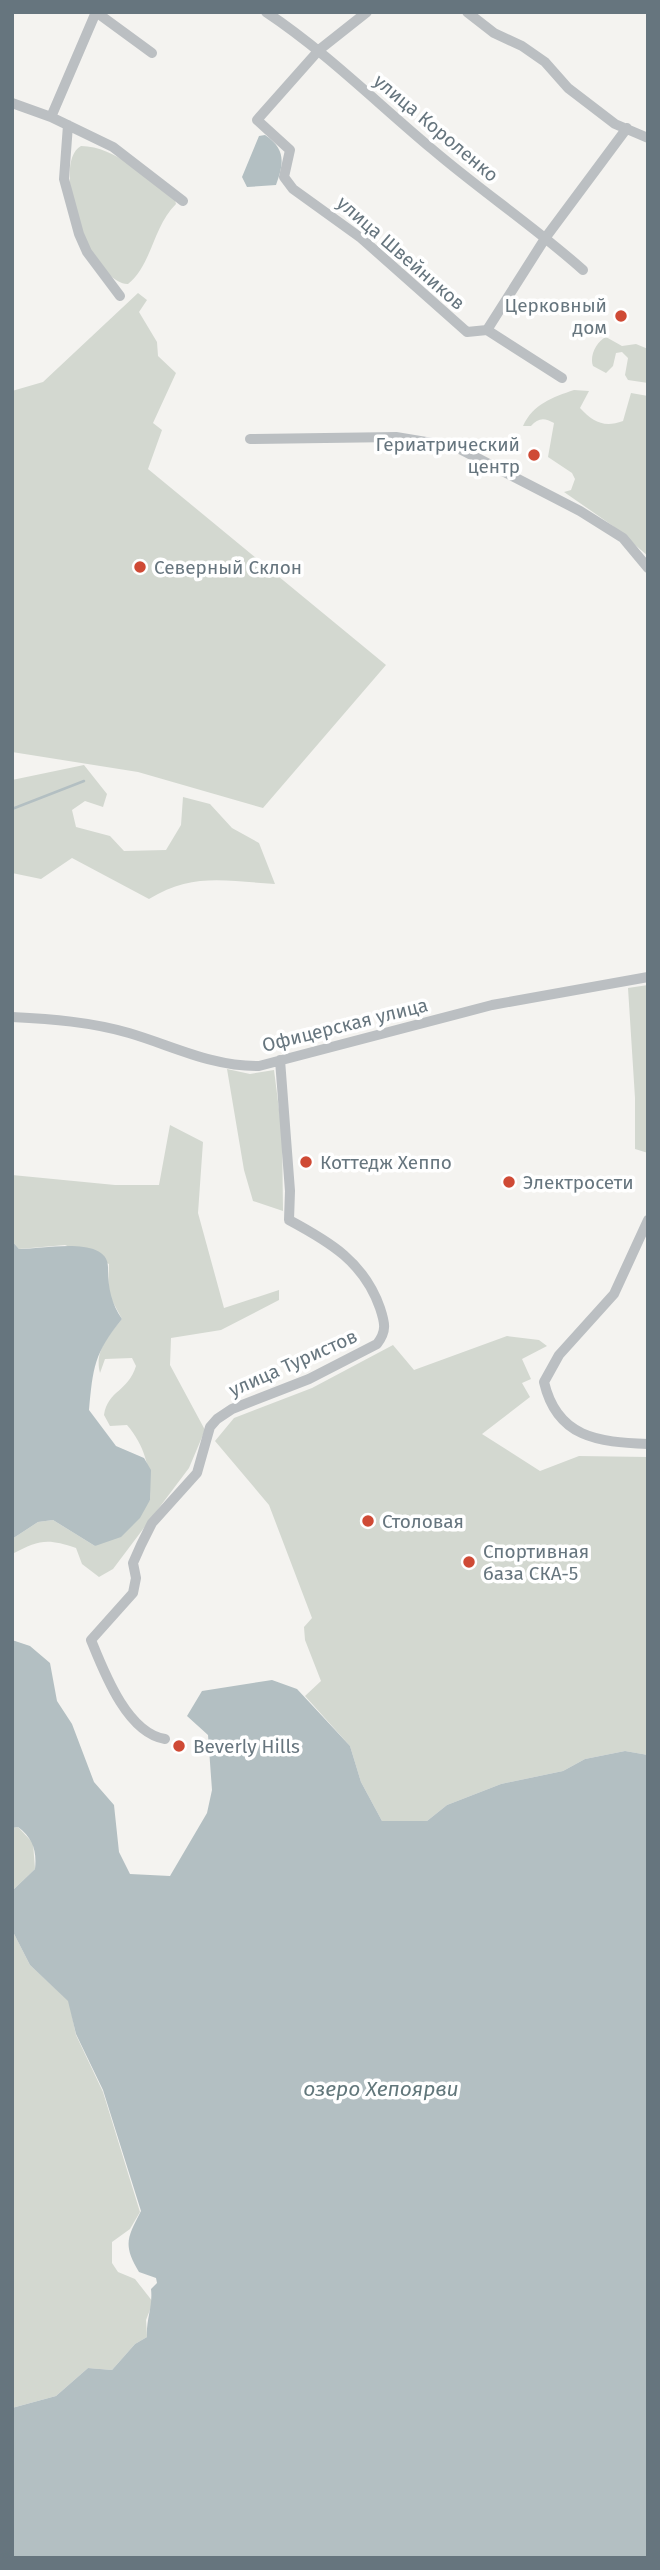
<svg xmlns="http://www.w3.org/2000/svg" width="660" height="2570" font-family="'Fira Sans',sans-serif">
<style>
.green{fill:#d3d8d0}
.water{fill:#b3bfc2}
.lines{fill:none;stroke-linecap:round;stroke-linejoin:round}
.stream{stroke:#b3bfc2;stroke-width:2.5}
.minor{stroke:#bbbfc2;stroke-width:10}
.poi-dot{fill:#cf4a35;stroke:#fff;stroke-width:2.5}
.labels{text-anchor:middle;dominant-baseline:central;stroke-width:7;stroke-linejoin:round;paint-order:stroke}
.street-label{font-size:19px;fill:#66757e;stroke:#fff}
.poi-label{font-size:19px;fill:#66757e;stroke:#fff;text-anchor:start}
.water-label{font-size:21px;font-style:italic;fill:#62777b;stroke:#fff}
</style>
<rect width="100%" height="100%" fill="#f4f3f0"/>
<!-- green -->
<path class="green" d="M81 146C116 146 148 180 175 200L176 204C153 226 152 265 128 284 115 285 94 261 88 249 77 229 57 159 81 146Z
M138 293 147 300 139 312 157 342 158 356 176 373 153 423 162 430 148 469 386 665 263 808 138 772 12 752V391L43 382Z
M606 337 622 346 636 344 648 349V383L628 380 625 375 628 358 622 352 616 353 613 366 606 373 593 366C589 356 597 341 606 337Z
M574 390 589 391 580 408C593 422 604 428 623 421L631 393 648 396V556L613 526 564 492 571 490 575 479 572 473 548 457 554 423C544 417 538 418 531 426H523C533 404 553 397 574 390Z
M84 765 107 794 103 807 85 801 72 810 76 827 110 836 124 851 166 850 181 825 183 797 210 804 232 828 259 843 275 884C226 881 193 872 149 899L72 858 41 879 12 873V780Z
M648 985V1153L635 1149V1098L628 988Z
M227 1069 250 1074 274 1070 282 1133 283 1211 253 1201 244 1170Z
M170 1125 203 1142 198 1213 224 1308 279 1290V1300L221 1330 171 1338 170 1365 205 1430 189 1468 113 1569 99 1577 82 1564 76 1548C47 1538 39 1540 12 1554V1539L38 1522 53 1520 95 1546 150 1500C151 1472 146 1447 127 1425L110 1426 104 1415C108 1390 128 1392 136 1366L132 1358 105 1359 100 1373C94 1351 109 1335 122 1319L108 1293 109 1264 65 1245 19 1249 12 1241V1175L115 1185H159Z
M507 1336 539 1340 547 1346 522 1359 531 1379 522 1383 530 1397 482 1434 540 1471 579 1456 648 1457V1755L625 1751 585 1759 563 1771 501 1784 447 1805 427 1821H382L361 1782 350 1746 305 1696 321 1681 305 1640 304 1627 312 1618 269 1505 215 1441 234 1418 312 1388 393 1345 414 1370Z
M18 1827 33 1843 35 1869 12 1891V1828Z
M12 1930 30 1965 69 2001 76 2035 103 2092 140 2212 130 2229 112 2242V2263L118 2272 135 2279 153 2302 146 2320 147 2337 135 2344 112 2370 88 2368 56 2396 12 2408Z"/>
<!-- water -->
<path class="water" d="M265 135C286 149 284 163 276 185L247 187 242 177 259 136Z
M12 1241 19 1249C39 1250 109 1234 108 1268 108 1287 111 1303 122 1319 94 1353 93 1368 89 1410L116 1446 144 1458 151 1470 150 1500 140 1518 121 1537 95 1546 53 1520 38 1522 12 1539Z
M12 1640 30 1646 50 1663 57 1701 72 1724 94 1782 114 1805 119 1852 130 1874 170 1876 207 1813 212 1790 208 1735 187 1716 202 1691 272 1680 297 1689 350 1746 361 1782 382 1821H427L447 1805 501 1784 563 1771 585 1759 625 1751 648 1755V2558H12V2408L56 2396 88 2368 112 2370 135 2344 147 2337C146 2319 153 2307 151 2289L157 2283 156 2278 139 2272C122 2244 128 2237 141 2211L103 2090 76 2034 68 2001 30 1965 12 1930V1891L35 1869C37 1851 33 1838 18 1827L12 1828Z"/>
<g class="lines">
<!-- stream -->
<path class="stream" d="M12 809 84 781"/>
<!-- minor -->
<path class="minor" d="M96 12 152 53
M266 12C326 52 377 103 432 149 481 191 535 227 583 270
M367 12 319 50 257 120 290 150 284 177 293 189 361 238 467 332 487 330 562 378
M467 12 494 33 522 46 545 62 568 88 615 124 648 138
M12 103 51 117 113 147 183 201
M51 117 96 12
M68 125 64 179 79 234 87 252 120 296
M487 330 546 237 627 128
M250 439 396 437 456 447 580 511 623 538 648 568
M12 1017C52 1019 91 1022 129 1033 173 1046 213 1067 259 1066L492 1005 648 977
M648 1220 614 1294 559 1355 544 1382C557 1438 598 1442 648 1444
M165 1739C127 1733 104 1672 91 1640L133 1593 136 1578 133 1563 141 1545 152 1523 197 1473 210 1427 217 1419 232 1409 309 1379 377 1344C387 1331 385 1323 380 1308 364 1262 330 1242 289 1220L290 1191 280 1060"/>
</g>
<!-- markers -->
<g class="poi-dot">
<circle cx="621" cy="316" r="7"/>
<circle cx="534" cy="455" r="7"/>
<circle cx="140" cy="567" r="7"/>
<circle cx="306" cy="1162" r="7"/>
<circle cx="509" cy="1182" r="7"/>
<circle cx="368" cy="1521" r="7"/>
<circle cx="469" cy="1562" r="7"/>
<circle cx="179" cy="1746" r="7"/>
</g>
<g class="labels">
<!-- street labels -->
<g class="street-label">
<text transform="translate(436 128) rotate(40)">улица Короленко</text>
<text transform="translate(401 253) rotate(41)">улица Швейников</text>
<text transform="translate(345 1025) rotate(-14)">Офицерская улица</text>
<text transform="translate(293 1363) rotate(-24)">улица Туристов</text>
</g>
<!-- poi labels -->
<g class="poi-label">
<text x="607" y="305" text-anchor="end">Церковный<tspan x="607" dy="22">дом</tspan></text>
<text x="520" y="444" text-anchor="end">Гериатрический<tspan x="520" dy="22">центр</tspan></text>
<text x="154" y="567">Северный Склон</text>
<text x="320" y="1162">Коттедж Хеппо</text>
<text x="523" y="1182">Электросети</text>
<text x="382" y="1521">Столовая</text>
<text x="483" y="1551">Спортивная<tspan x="483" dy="22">база СКА-5</tspan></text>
<text x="193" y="1746">Beverly Hills</text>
</g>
<!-- water labels -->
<g class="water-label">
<text x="381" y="2089">озеро Хепоярви</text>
</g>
</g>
<!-- border -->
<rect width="660" height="2570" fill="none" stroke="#66757e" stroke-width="28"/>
</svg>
